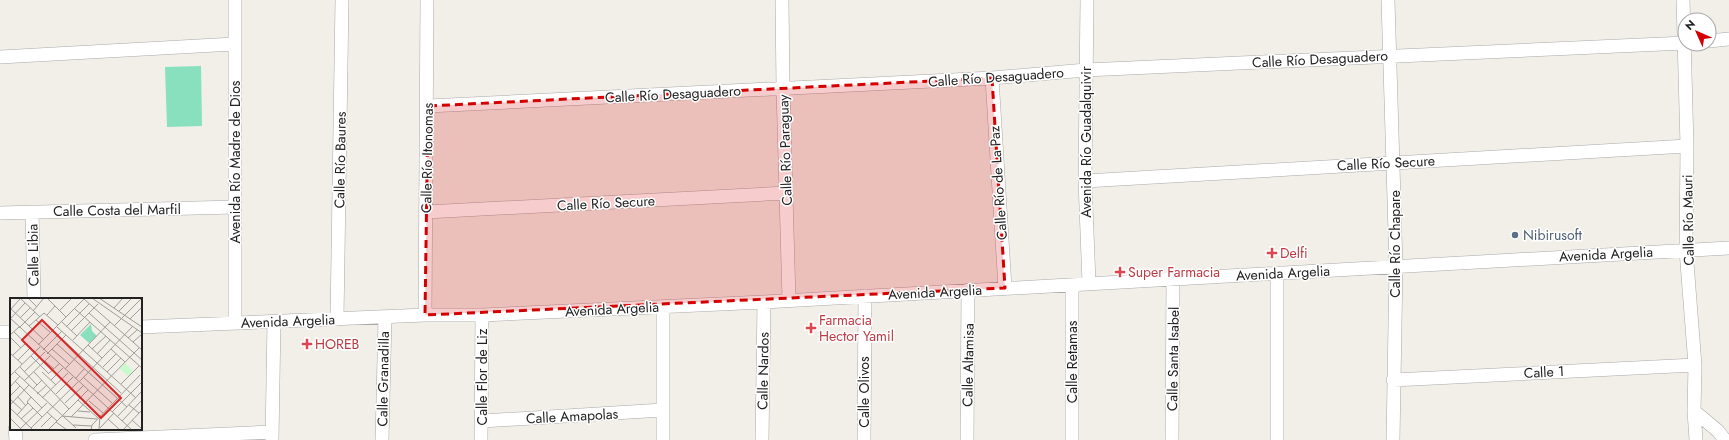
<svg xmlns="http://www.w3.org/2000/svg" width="1729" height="440" font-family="Jost,sans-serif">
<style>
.pitch{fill:#88e0be}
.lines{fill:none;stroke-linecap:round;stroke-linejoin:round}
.minor-casing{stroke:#a9a9a9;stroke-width:14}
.minor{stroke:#fff;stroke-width:13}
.marked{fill:#d40000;fill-opacity:0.2;stroke:#d40000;stroke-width:3;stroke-dasharray:8 5;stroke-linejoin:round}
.service-dot{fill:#5c6f8a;stroke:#fff;stroke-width:1.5}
.health-dot{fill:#e0444e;stroke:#fff;stroke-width:1.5}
.labels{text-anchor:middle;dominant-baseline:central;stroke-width:3;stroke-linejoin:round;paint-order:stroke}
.street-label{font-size:14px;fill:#222;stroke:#fff}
.service-label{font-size:14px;fill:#4e5e75;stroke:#fff;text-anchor:start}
.health-label{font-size:14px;fill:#be3a42;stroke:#fff;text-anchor:start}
.inset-road{fill:none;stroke:#9f9d99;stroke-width:1}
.view{fill:#d62828;fill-opacity:0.15;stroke:#d62828;stroke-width:2}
.inset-edge{fill:none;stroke:#222;stroke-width:2}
</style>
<rect width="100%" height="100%" fill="#f2efe9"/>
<!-- pitch -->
<path class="pitch" d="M201 66 202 126 167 127 165 67Z"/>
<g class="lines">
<defs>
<path id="minor" d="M235 0V323
M782 0 783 88 789 300
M1087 0 1085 181 1089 283
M1388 0 1396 266 1393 440
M1683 0 1687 146 1686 250 1695 365 1694 411 1696 440
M1709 41 1729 39
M0 57 234 44
M992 78 1005 288
M428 106 992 78 1086 70 1685 43
M1085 181 1687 146
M32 212 34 299
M426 212 786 193
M0 213 235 207
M1277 273V440
M425 315 427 0
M337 319 342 0
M141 327 425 315H482L764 302 1729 248
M0 332H11
M1393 380 1695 365
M1694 411 1718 431 1725 440
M482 421 663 410
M15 429 16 440
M95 440 272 432
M272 440 274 322
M382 440 385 318
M481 440 482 315
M663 440V307
M762 440 764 302
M864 440 865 296
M967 440 968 290
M1072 440V285
M1172 440 1173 278"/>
</defs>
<!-- minor casing -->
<use href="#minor" class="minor-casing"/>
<!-- minor -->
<use href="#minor" class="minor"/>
</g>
<!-- marked area -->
<path class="marked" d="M992 78 1005 288 425 315 428 106Z"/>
<!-- markers -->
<circle class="service-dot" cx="1515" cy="235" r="4"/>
<g class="health-dot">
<path d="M1270 247h4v4h4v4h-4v4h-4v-4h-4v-4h4z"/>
<path d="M1118 266h4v4h4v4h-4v4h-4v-4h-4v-4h4z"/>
<path d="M809 322h4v4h4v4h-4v4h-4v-4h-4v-4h4z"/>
<path d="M305 338h4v4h4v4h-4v4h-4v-4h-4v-4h4z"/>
</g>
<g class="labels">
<!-- street labels -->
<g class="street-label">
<text transform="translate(1320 59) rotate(-3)">Calle Río Desaguadero</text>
<text transform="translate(996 77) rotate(-4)">Calle Río Desaguadero</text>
<text transform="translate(673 94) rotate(-3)">Calle Río Desaguadero</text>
<text transform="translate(1086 142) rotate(-90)">Avenida Río Guadalquivir</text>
<text transform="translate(785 150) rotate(-92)">Calle Río Paraguay</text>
<text transform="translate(427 158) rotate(-89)">Calle Río Itonomas</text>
<text transform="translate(340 160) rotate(-89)">Calle Río Baures</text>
<text transform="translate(235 162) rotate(-90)">Avenida Río Madre de Dios</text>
<text transform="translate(1386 163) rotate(-3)">Calle Río Secure</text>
<text transform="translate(998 183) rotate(-94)">Calle Río de La Paz</text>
<text transform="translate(606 203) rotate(-3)">Calle Río Secure</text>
<text transform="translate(117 210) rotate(-1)">Calle Costa del Marfil</text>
<text transform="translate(1688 220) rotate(-91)">Calle Río Mauri</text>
<text transform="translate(1395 244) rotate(-90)">Calle Río Chapare</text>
<text transform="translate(1606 254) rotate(-3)">Avenida Argelia</text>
<text transform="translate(33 255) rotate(-91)">Calle Libia</text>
<text transform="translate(1283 273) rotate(-3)">Avenida Argelia</text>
<text transform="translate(935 292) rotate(-3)">Avenida Argelia</text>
<text transform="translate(612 309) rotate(-3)">Avenida Argelia</text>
<text transform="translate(288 321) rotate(-2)">Avenida Argelia</text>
<text transform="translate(1173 359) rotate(-89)">Calle Santa Isabel</text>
<text transform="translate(1072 362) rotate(-90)">Calle Retamas</text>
<text transform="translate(968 365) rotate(-89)">Calle Altamisa</text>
<text transform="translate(763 371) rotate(-89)">Calle Nardos</text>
<text transform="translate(1544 372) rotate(-3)">Calle 1</text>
<text transform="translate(482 377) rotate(-90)">Calle Flor de Liz</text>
<text transform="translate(383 379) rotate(-89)">Calle Granadilla</text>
<text transform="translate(864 392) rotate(-90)">Calle Olivos</text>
<text transform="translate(572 416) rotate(-3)">Calle Amapolas</text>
</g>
<!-- service labels -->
<g class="service-label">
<text x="1523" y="235">Nibirusoft</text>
</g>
<!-- health labels -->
<g class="health-label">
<text x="1280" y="253">Delfi</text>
<text x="1128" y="272">Super Farmacia</text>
<text x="819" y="320">Farmacia<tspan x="819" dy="16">Hector Yamil</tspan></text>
<text x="315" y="344">HOREB</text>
</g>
</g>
<!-- overview -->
<g transform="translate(10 298)">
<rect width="132" height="132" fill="#f2efe9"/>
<path d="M115 65 123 73 118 78 110 71Z" fill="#c8facc"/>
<path d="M81 26 82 33 87 38 79 45 70 37Z" fill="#88e0be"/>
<path class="inset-road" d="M10 0 30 19M18 0 27 9M37 0 56 19M82 0 132 35M89 0 132 29M74 1 132 52M0 10 34 42M104 10 113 0M1 11 10 1M65 11 132 70M23 13 34 0M49 13 62 0M109 13 122 0M79 15 132 62M37 17 45 8M0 20 122 132M10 20 20 10M0 21 15 5M120 21 132 9M26 22 41 35M52 24 67 38M19 28 34 15 48 27M104 28 132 0M47 29 126 100M56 29 79 6M9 30 25 14M61 33 88 6M4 34 25 54M0 37 9 29M0 39 11 50M118 40 127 32M52 41 111 95M63 42 80 24M123 44 132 36M47 46 117 109M28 47 75 0M78 47 92 60M42 51 59 66M82 51 96 38M101 51 115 64M33 52 52 33M0 55 12 66M37 56 56 37M87 56 100 42M3 57 16 45M21 58 39 76M8 62 20 50M35 63 44 71M10 69 27 87M93 69 106 56M55 71 100 24M5 74 66 130M14 74 35 54M24 74 59 111M32 74 46 87M97 74 111 60M39 75 49 66M0 78 30 49M73 79 102 105M65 81 74 71M41 82 53 70M5 83 32 110M14 83 40 58M69 84 123 28M111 86 129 68M0 89 10 78M23 91 32 82M27 96 37 87M46 96 63 79M0 98 10 88M8 99 16 108M21 99 17 104 32 119M32 100 58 75M0 101 12 112M68 102 88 120M79 103 93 115M55 105 73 88M0 107 19 87M119 107 129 115M0 110 23 132M68 113 80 114M37 114 47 123M102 114 132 84M7 117 18 105M52 118 87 121M61 119 129 50M107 119 132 93M0 120 12 132M11 121 23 110M98 121 110 132M122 122 132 131M112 123 132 102M46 124 57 132M63 127 82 128M31 129 42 118M21 130 68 84M90 130 104 115M9 132 37 105M38 132 78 92M81 132 82 127 130 77M89 132 90 117M113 132 132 112"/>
<path class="view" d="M32 22 111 100 91 120 12 42Z"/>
<rect width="132" height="132" class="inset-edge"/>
</g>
<!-- north arrow -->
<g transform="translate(1697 32) rotate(315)"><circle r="19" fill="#ffffff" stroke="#a7a7a7"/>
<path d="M0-3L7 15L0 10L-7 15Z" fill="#d40000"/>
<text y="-6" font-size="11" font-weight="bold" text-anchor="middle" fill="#222222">N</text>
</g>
</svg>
